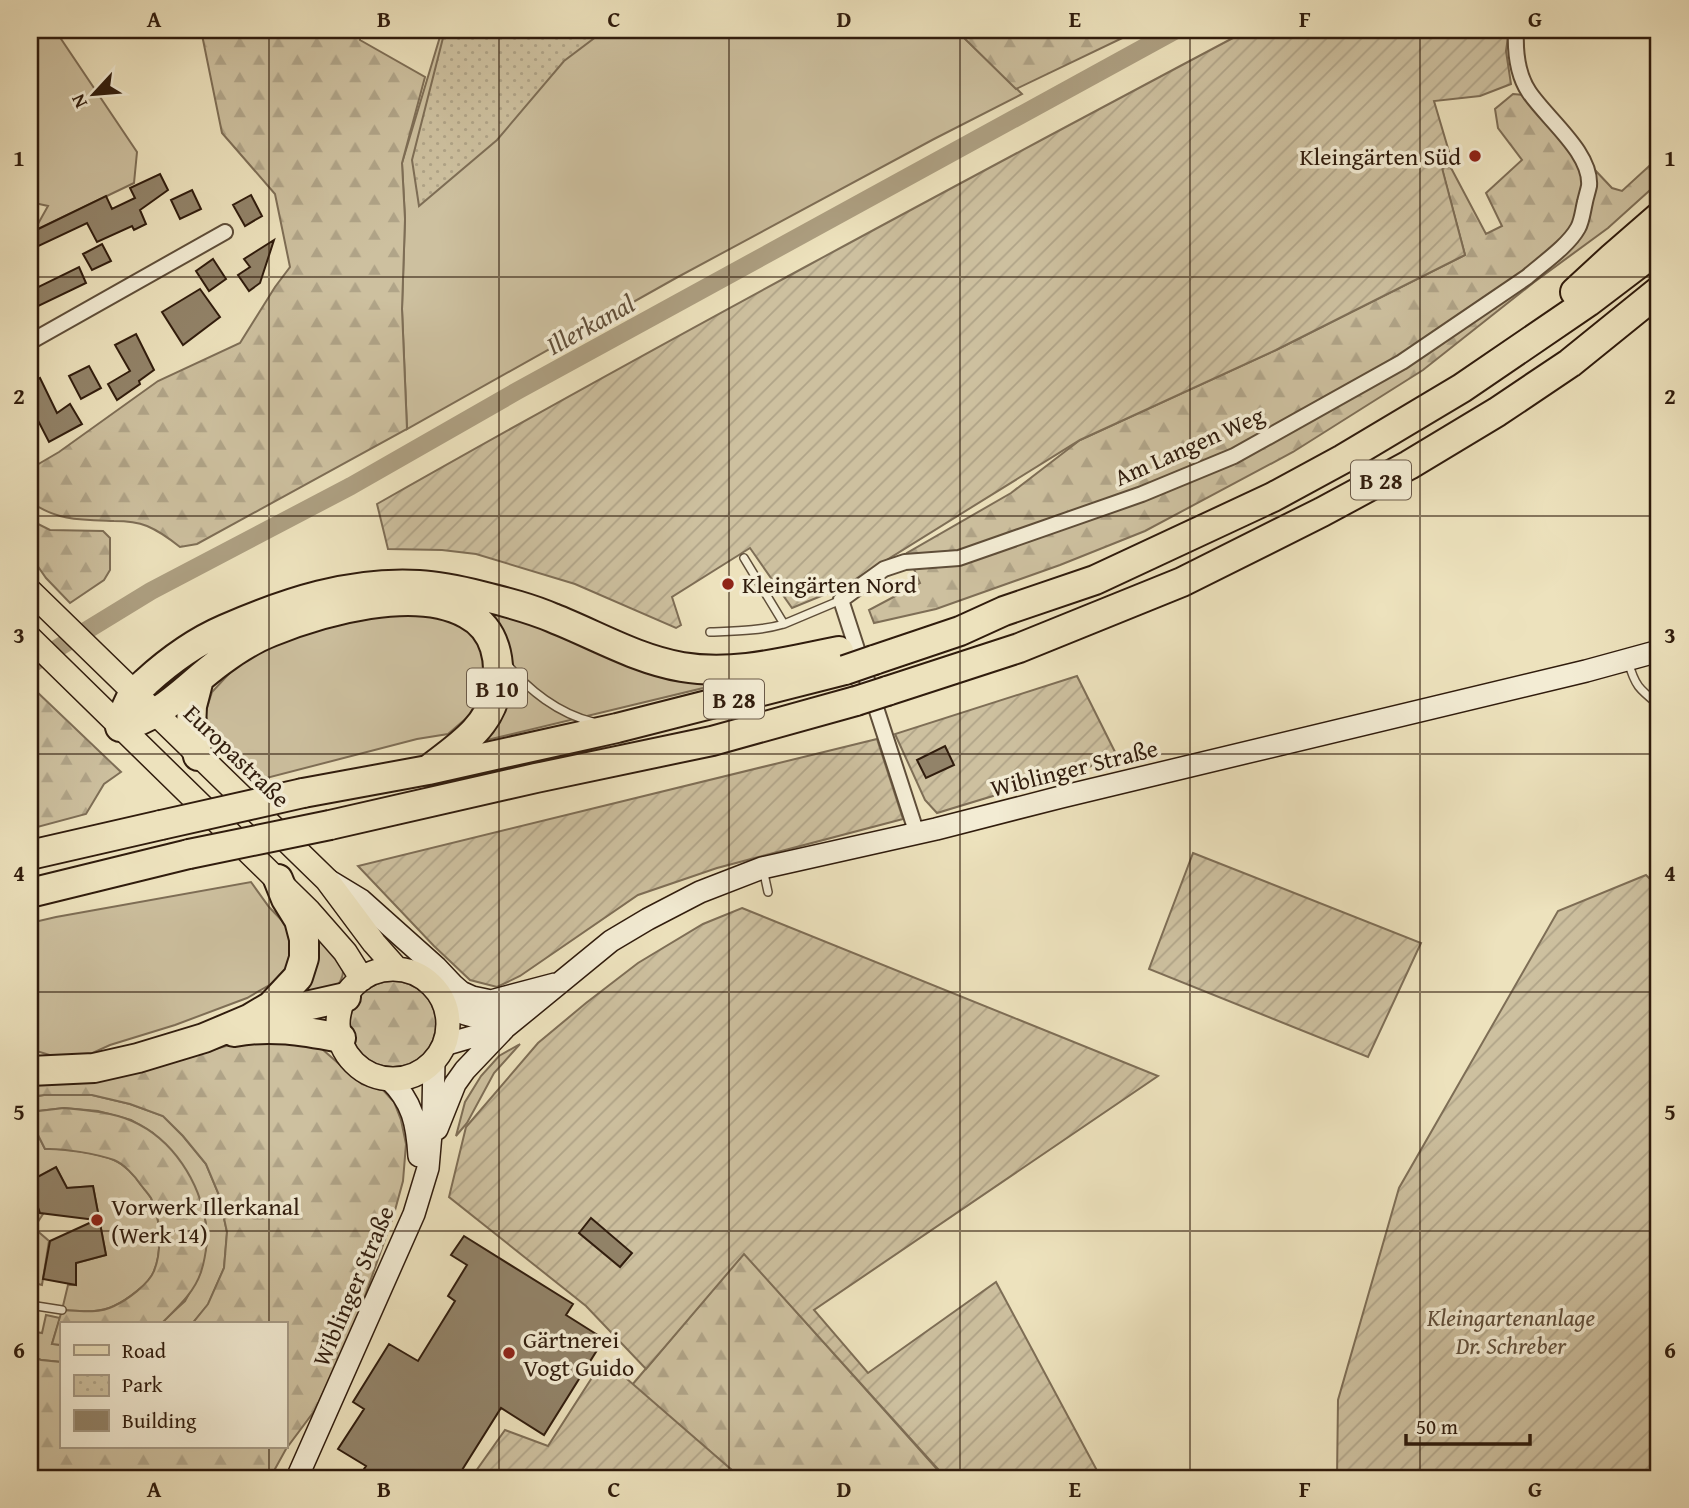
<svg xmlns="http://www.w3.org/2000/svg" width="1689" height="1508" font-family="'Gentium Book Plus',serif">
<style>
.grass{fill:#cdc09f;stroke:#7e6e56;stroke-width:2}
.forest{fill:url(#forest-firs);stroke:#7e6e56;stroke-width:2}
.park{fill:url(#park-dots);stroke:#7e6e56;stroke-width:2}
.garden{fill:url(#garden-furrows);stroke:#7e6e56;stroke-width:2}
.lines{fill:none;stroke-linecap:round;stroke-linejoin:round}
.canal{stroke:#ad9f81;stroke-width:18}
.building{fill:#928369;stroke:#301c0d;stroke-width:2}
.lane-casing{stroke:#5f4e39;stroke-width:10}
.street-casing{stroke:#5f4e39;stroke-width:18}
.secondary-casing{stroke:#301c0d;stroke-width:24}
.primary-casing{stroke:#301c0d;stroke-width:26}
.highway-casing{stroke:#301c0d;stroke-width:32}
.lane{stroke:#f3ecd4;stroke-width:7}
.street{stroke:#f3ecd4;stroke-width:14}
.secondary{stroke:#f3ecd4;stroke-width:21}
.primary{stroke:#ede2bd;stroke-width:23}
.highway{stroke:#ede2bd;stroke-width:28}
.highway-bridge-casing{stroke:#301c0d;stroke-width:32;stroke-linecap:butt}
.highway-bridge{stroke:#ede2bd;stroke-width:28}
.grid{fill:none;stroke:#301c0d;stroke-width:2;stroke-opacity:0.55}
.poi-dot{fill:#8f2418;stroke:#f3ecd4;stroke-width:2.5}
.labels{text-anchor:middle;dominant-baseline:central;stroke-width:7;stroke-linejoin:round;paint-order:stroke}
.shield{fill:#f3ecd4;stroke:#6a5a49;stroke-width:2}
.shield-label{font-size:23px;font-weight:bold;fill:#301c0d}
.poi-label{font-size:24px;fill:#301c0d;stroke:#f3ecd4;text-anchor:start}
.street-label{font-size:24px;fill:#301c0d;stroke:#f3ecd4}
.park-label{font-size:24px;font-style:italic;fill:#5f4d39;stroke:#f3ecd4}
.water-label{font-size:26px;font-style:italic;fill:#62503b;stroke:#f3ecd4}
.neatline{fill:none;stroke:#301c0d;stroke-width:2.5}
.grid-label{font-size:23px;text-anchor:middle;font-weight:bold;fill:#301c0d}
</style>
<defs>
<pattern id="forest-firs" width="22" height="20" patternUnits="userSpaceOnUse" patternTransform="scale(1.75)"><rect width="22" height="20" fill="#cdc09f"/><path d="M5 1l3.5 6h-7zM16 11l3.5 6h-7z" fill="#b0a488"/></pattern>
<pattern id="park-dots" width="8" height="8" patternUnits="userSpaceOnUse" patternTransform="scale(1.75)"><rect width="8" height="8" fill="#cdc09f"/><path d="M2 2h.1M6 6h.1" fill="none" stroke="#b0a488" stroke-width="1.8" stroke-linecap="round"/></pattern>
<pattern id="garden-furrows" width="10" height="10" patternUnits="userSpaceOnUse" patternTransform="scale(1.75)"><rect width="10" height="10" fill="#cdc09f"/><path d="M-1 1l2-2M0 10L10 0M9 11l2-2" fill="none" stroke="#b0a488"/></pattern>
</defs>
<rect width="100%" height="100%" fill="#ede2bd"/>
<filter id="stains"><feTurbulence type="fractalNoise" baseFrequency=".00286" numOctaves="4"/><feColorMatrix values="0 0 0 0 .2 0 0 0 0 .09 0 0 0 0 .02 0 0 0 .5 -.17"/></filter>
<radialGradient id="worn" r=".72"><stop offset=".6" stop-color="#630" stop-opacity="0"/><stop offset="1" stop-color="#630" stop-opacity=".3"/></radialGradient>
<!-- grass -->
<path class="grass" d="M30 30H55L137 152 134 183 34 231 48 206 30 202Z
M442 30H956L1022 94 934 139 676 278 407 429 402 309 405 219 402 163Z
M471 604 724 683 487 740 481 735 500 707Z
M394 608 461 621 481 646 488 681 470 715 448 734 417 739 255 781 236 763 211 730 205 714 212 692 237 665 272 642Z
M251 882 269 907 293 932 291 966 280 979 247 998 175 1025 110 1045 86 1056 56 1057 30 1049V923L56 917Z
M309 920C319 933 342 955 343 972 343 980 337 986 333 992L288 998Z
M520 1044 494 1073 467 1123 456 1136 465 1102 481 1076 499 1056Z
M44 1095H92L130 1104 163 1116 183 1136 206 1164 219 1195 227 1232 224 1268 208 1305 192 1324H160L185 1301 200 1274 208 1239 203 1206 153 1133 131 1120 98 1111 64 1108 30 1112V1097Z
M30 1119 45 1149C63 1148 97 1153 114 1160 124 1164 135 1176 141 1185 144 1189 148 1193 151 1198 161 1217 162 1252 154 1271 149 1284 127 1300 114 1306 98 1314 79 1311 62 1310L68 1285H76V1263L106 1255 93 1186 67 1188 56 1167 30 1181Z
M30 1185 40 1213 43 1214 34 1228 49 1241 42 1285 30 1282Z
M46 1315 60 1318 52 1344 61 1345V1362L41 1360 30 1356V1331L42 1333Z"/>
<!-- forest -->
<path class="forest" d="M201 30H360V40L425 77 402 163 405 219 402 309 407 429 197 544 180 547C170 539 159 531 147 526 137 522 125 521 114 521 84 520 55 521 30 501V469L59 452 158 381 240 343 275 287 290 267 275 194 222 133Z
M956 30H1139L1016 89Z
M1513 94 1524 95 1612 188 1622 191 1659 157V182L1608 228 1533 283 1423 370 1293 452 1145 531 1060 565 936 609 874 623 869 610 920 583 907 553 1011 493 1080 440 1276 350 1465 255 1442 169 1450 166 1486 234 1502 226 1486 193 1522 160 1498 128 1495 109Z
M30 520 50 530 103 531 110 538V570L104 580 70 603 46 578 30 555Z
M35 690 121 772 104 784 86 814 30 829V695Z
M350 1024a43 43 0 1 1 86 0a43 43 0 1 1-86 0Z
M272 1040 322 1049 362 1084 383 1090 394 1102 401 1120 406 1144 403 1181 394 1214 353 1330 315 1410 286 1449 270 1478H30V1356L41 1360 61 1362V1447H285V1324H192L208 1304 224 1268 227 1232 219 1195 206 1164 183 1136 163 1116 130 1104 92 1095H44L30 1097V1080L124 1075 240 1042Z
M64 1108C86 1110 111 1112 132 1121 173 1139 200 1182 206 1225 206 1230 208 1236 207 1241 206 1251 204 1263 201 1272 194 1293 177 1308 162 1323L160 1324H61V1345L52 1344 62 1310C79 1311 98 1314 114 1306 127 1300 149 1284 154 1271 162 1252 161 1216 151 1198 148 1193 144 1189 141 1185 135 1176 124 1164 114 1160 97 1154 63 1148 45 1149L30 1119V1112Z
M744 1253 936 1468 946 1478H741L632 1385Z"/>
<!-- park -->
<path class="park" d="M445 30H605L564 61 497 140 419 206 412 160Z"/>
<!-- garden -->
<path class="garden" d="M1248 30H1509L1506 51 1511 84 1480 96 1434 101 1450 155 1442 168 1465 255 1276 350 1080 440 843 587 792 608 750 548 672 597 681 625 676 628 575 584 476 554 442 550 388 549 377 504C664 341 956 185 1248 30Z
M1077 676 1118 758 937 813 925 800 895 734Z
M877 739 903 819 717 868 638 895 520 976 497 987 470 980 434 946 358 866Z
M1193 853 1421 943 1368 1057 1149 969Z
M1646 875 1659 888V1478H1337L1338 1400 1399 1188 1558 911Z
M742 908 1158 1076 814 1310 868 1373 996 1282 1101 1478H946L744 1254 646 1369 586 1306 449 1197 466 1127 538 1043 586 1003 638 963 703 924Z
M604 1359 741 1478H471L505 1430 548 1446Z"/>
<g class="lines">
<!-- canal -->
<path class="canal" d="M30 665 151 591 351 486 517 391 1176 30"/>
</g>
<!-- building -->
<path class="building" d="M160 174 168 190 140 210 146 224 134 230 132 226 97 242 87 223 30 250V233L106 196 112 209 135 198 130 188Z
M192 190 201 209 180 219 171 200Z
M251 195 262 216 245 226 233 205Z
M274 240 260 283 249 291 238 275 250 267 244 259Z
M102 244 111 261 92 270 83 254Z
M213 259 226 279 209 291 196 271Z
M79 267 86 283 30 310V291Z
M200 289 220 317 183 345 162 312Z
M136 334 154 370 139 381 140 384 117 400 108 384 130 371 115 345Z
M89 366 101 388 81 399 69 376Z
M40 378 57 413 70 404 82 424 49 442 30 405V384Z
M945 746 954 765 926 778 917 760Z
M56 1167 67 1188 93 1186 106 1255 76 1263V1285L43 1279 50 1241 96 1220 40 1213 30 1185V1181Z
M591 1218 632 1253 620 1267 579 1233Z
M464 1236 573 1304 566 1315 604 1339 544 1435 501 1408 457 1478H358L366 1466 338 1449 364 1409 353 1402 389 1344 418 1361 455 1301 448 1296 467 1265 451 1255Z"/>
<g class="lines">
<defs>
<path id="lane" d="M784 624 841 600
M710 632C735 631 760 631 784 624L744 558
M1628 661C1635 686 1639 689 1659 705
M506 663C528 690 559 714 593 722
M763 869 768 892
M30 1305 62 1310"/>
<path id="street" d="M30 342 225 232
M917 834 841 600 884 569 905 562 959 558 1142 494 1234 456 1402 362 1527 277C1543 263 1568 246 1578 228 1582 221 1583 210 1585 202 1586 197 1588 191 1589 186 1592 153 1547 119 1529 92 1517 74 1515 51 1516 30"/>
<path id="secondary" d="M328 880 361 900 436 967 453 985 461 992 472 997 491 1001 555 984
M445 1004C472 1021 485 1019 515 1012
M444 1045 506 1027 611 941 648 919 700 892 762 868 936 829 1061 797 1586 671 1659 651
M389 1079C413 1102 417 1124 419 1156
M437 1129 455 1084 465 1070 504 1029
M297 1478 414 1214 428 1168 433 1111 434 1061"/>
<path id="primary" d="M30 591 327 880 374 943 397 969
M30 638 309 911 345 952 362 979
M338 1024a55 55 0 1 1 110 0a55 55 0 1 1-110 0Z"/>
<path id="highway" d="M1575 292 1613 257 1659 217
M874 660 960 631 1004 611 1095 580 1273 497 1343 459 1462 388 1588 302 1659 248
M887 691 1019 648 1182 582 1322 512 1409 465 1497 412 1570 363 1659 291
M198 756 191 728 192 706 199 679
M428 770C456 748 488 729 496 692 502 662 496 629 467 614 415 585 323 611 271 632 253 639 236 650 221 661 185 687 165 716 120 727 123 715 127 703 134 693 137 689 142 686 146 682 169 661 195 642 225 629 287 602 351 581 419 585 440 586 462 591 482 596 506 602 530 608 553 618 596 635 636 659 682 667 735 676 787 661 839 651
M303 793 428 770 617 728 845 670
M330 825 536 778 712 741 856 701
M30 855 161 825
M30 893 189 854
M262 1016 346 997
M234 1032C272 1025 303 1031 341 1038
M30 1071 94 1068 138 1058 204 1038 249 1019 271 1006 298 977 304 958V939L299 920 286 899 278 879"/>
</defs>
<!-- lane casing -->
<use href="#lane" class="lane-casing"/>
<!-- street casing -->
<use href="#street" class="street-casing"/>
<!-- secondary casing -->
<use href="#secondary" class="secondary-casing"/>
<!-- primary casing -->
<use href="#primary" class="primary-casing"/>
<!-- highway casing -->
<use href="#highway" class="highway-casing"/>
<!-- lane -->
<use href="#lane" class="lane"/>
<!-- street -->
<use href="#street" class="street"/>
<!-- secondary -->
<use href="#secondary" class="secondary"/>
<!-- primary -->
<use href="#primary" class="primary"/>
<!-- highway -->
<use href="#highway" class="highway"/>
<defs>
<path id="highway-bridge" d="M845 670 874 660
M856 701 887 691
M161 825 303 793
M189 854 330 825"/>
</defs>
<!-- highway-bridge casing -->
<use href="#highway-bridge" class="highway-bridge-casing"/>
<!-- highway-bridge -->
<use href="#highway-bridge" class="highway-bridge"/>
</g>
<!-- grid -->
<path class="grid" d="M269 30V1324M499 30V1478M729 30V1478M960 30V1478M1190 30V1478M1420 30V1478M30 277H1659M30 516H1659M30 754H1659M30 992H1659M30 1231H1659M269 1447V1478"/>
<!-- markers -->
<g class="poi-dot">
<circle cx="1475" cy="156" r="7"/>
<circle cx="728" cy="584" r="7"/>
<circle cx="97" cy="1220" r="7"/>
<circle cx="509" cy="1353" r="7"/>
</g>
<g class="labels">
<!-- shield labels -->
<g class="shield">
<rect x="1351" y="460.5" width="60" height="39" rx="5"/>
<rect x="467" y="668.5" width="60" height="39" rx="5"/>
<rect x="704" y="679.5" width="60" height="39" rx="5"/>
</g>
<g class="shield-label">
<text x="1381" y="480">B 28</text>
<text x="497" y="688">B 10</text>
<text x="734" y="699">B 28</text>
</g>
<!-- poi labels -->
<g class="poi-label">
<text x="1461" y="156" text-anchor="end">Kleingärten Süd</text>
<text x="742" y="584">Kleingärten Nord</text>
<text x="111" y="1206">Vorwerk Illerkanal<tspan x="111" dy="28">(Werk 14)</tspan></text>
<text x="523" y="1339">Gärtnerei<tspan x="523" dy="28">Vogt Guido</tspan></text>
</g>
<!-- street labels -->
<g class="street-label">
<text transform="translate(1189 446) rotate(-24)">Am Langen Weg</text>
<text transform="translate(237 756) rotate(44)">Europastraße</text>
<text transform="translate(1074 768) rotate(-14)">Wiblinger Straße</text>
<text transform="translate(353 1286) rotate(-67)">Wiblinger Straße</text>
</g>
<!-- park labels -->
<g class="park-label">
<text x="1511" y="1317">Kleingartenanlage<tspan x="1511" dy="28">Dr. Schreber</tspan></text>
</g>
<!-- water labels -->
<g class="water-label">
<text transform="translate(590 324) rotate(-29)">Illerkanal</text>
</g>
</g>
<!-- margin -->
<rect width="1689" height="1508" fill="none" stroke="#ede2bd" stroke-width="77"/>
<!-- legend -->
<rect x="60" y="1322" width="228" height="126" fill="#f3ecd4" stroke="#a59984" stroke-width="2"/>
<rect x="74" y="1345" width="35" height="10" fill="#ede2bd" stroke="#a59984" stroke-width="2"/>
<text x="122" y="1358" font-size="21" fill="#301c0d">Road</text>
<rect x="74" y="1375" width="35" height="21" fill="url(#park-dots)" stroke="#a59984" stroke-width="2"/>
<text x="122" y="1392" font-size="21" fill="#301c0d">Park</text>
<rect x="74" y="1410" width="35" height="21" fill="#928369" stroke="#a59984" stroke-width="2"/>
<text x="122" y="1428" font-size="21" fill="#301c0d">Building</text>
<!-- north arrow -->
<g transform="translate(94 94) rotate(244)" stroke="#f3ecd4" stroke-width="5" paint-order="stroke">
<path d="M0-5L12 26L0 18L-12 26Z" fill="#301c0d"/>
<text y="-10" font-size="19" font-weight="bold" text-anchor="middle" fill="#301c0d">N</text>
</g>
<!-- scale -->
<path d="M1406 1434v10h124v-10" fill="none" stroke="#301c0d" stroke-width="3.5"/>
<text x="1416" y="1434" font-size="21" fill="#301c0d" stroke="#f3ecd4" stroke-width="5" paint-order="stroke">50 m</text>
<rect x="38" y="38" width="1612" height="1432" class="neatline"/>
<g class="grid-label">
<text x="154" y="27">A</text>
<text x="384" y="27">B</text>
<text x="614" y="27">C</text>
<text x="844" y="27">D</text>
<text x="1075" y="27">E</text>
<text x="1305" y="27">F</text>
<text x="1535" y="27">G</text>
<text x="19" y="166">1</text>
<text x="1670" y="166">1</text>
<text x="19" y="404">2</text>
<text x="1670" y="404">2</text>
<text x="19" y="643">3</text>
<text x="1670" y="643">3</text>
<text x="19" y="881">4</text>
<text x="1670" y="881">4</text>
<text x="19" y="1120">5</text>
<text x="1670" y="1120">5</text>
<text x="19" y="1358">6</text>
<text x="1670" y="1358">6</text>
<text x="154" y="1497">A</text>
<text x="384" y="1497">B</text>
<text x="614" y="1497">C</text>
<text x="844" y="1497">D</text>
<text x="1075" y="1497">E</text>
<text x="1305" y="1497">F</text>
<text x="1535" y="1497">G</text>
</g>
<rect width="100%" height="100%" filter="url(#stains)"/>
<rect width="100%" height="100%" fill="url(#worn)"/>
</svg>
